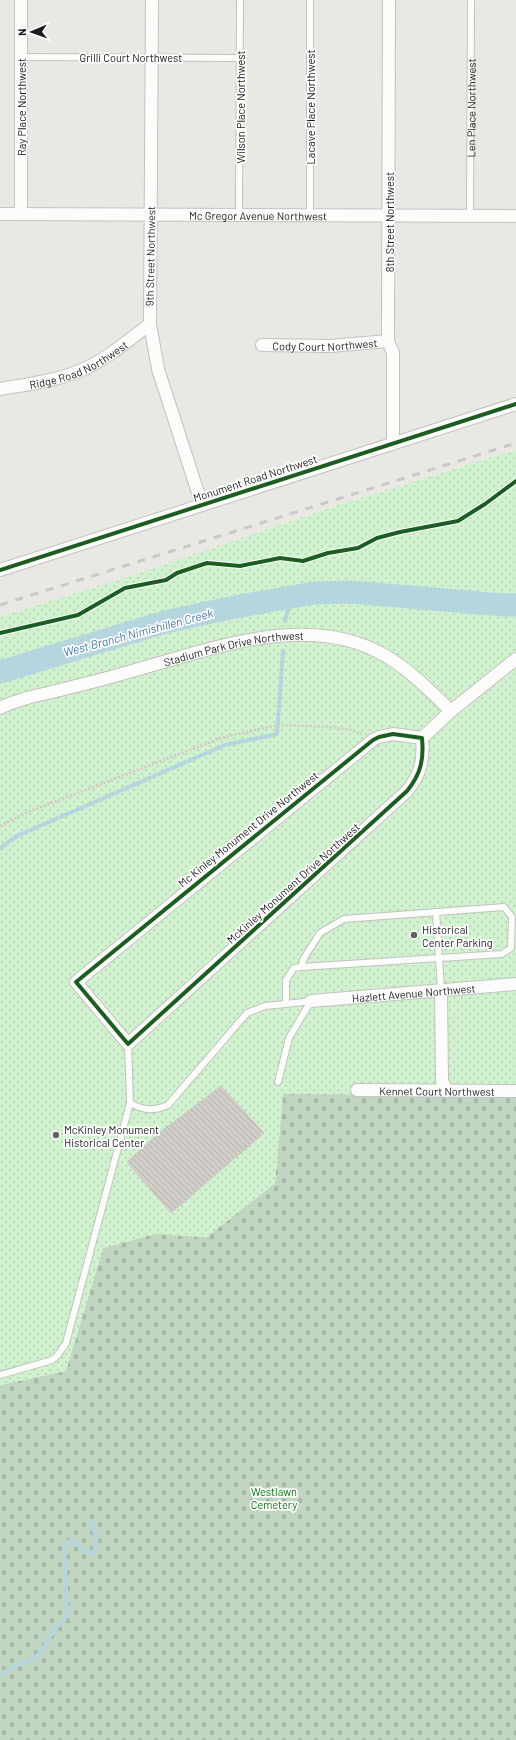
<svg xmlns="http://www.w3.org/2000/svg" width="516" height="1740" font-family="Barlow,sans-serif">
<style>
.cemetery{fill:url(#cemetery-stones)}
.park{fill:url(#park-dots)}
.lines{fill:none;stroke-linecap:round;stroke-linejoin:round}
.stream{stroke:#b5d6df;stroke-width:4}
.river{stroke:#b5d6df;stroke-width:23}
.building{fill:url(#building-back-hatch);stroke:#cdc9c4}
.service-casing{stroke:#c2c2bf;stroke-width:8}
.minor-casing{stroke:#c2c2bf;stroke-width:14}
.path{stroke:#d6c6c3;stroke-width:2.5;stroke-dasharray:2 2;stroke-linecap:butt}
.service{stroke:#fcfcfb;stroke-width:6}
.minor{stroke:#fcfcfb;stroke-width:12}
.rail{stroke:#c9c9c8;stroke-width:3;stroke-dasharray:8 8;stroke-linecap:butt}
.cycleway-casing{stroke:#fff;stroke-width:6}
.cycleway{stroke:#1b5e20;stroke-width:4}
.poi-dot{fill:#636361;stroke:#fff;stroke-width:1.5}
.labels{text-anchor:middle;dominant-baseline:central;stroke-width:3.5;stroke-linejoin:round;paint-order:stroke}
.street-label{font-size:11px;fill:#1b1b1b;stroke:#fff}
.poi-label{font-size:11px;fill:#1b1b1b;stroke:#fff;text-anchor:start}
.park-label{font-size:11px;fill:#077b10;stroke:#fff}
.water-label{font-size:12px;font-style:italic;fill:#457aad;stroke:#fff}
</style>
<defs>
<pattern id="cemetery-stones" width="16" height="16" patternUnits="userSpaceOnUse"><rect width="16" height="16" fill="#c1d6c1"/><path d="M2 7V4a2 2 0 0 1 4 0v3zM10 15v-3a2 2 0 0 1 4 0v3z" fill="#a5b7a5"/></pattern>
<pattern id="park-dots" width="8" height="8" patternUnits="userSpaceOnUse"><rect width="8" height="8" fill="#d0f2cf"/><path d="M2 2h.1M6 6h.1" fill="none" stroke="#b2cfb1" stroke-width="1.8" stroke-linecap="round"/></pattern>
<pattern id="building-back-hatch" width="6" height="6" patternUnits="userSpaceOnUse"><rect width="6" height="6" fill="#d1ceca"/><path d="M-1 5l2 2M0 0l6 6M5-1l2 2" fill="none" stroke="#b3b0ad"/></pattern>
</defs>
<rect width="100%" height="100%" fill="#eae8e3"/>
<!-- cemetery -->
<path class="cemetery" d="M283 1094 516 1095V1740H0V1385L66 1371 103 1248 155 1234 207 1237 275 1183Z"/>
<!-- park -->
<path class="park" d="M516 450V1095L283 1094 275 1183 207 1237 155 1234 103 1248 66 1371 0 1385V617L131 576 336 506Z"/>
<g class="lines">
<!-- stream -->
<path class="stream" d="M285 621 291 596
M0 848 17 836 225 745 277 734 283 651
M0 1674 14 1666 33 1659 41 1652 54 1630 65 1619 67 1611 64 1544 72 1540 86 1552 92 1553C101 1544 94 1531 91 1521"/>
<!-- river -->
<path class="river" d="M0 672 165 622 235 607 314 593 351 592 503 605H516"/>
</g>
<!-- building -->
<path class="building" d="M221 1086 264 1133 171 1213 127 1162 159 1133Z"/>
<g class="lines">
<defs>
<g id="service">
<path d="M21 57 240 58"/>
<path d="M239 214 240 0"/>
<path d="M310 215V0"/>
<path id="s1" d="M470 216 471 0"/>
<path d="M436 912 441 990"/>
<path d="M301 967 502 954 511 948 512 917 504 907 344 919 320 933 304 958 301 967 294 968 286 980V1004L311 1001"/>
<path d="M128 1044 130 1103C144 1111 154 1111 168 1105L247 1013 265 1006 286 1004"/>
<path d="M278 1082 289 1038 311 1001"/>
<path d="M0 1375 52 1360 57 1356 66 1343 130 1103"/>
</g>
<g id="minor">
<path d="M152 0 150 324 158 369 202 505"/>
<path d="M389 0 388 341 393 353V443"/>
<path id="s2" d="M0 214 516 216"/>
<path d="M21 214V0"/>
<path id="s3" d="M262 345 330 346 388 341"/>
<path id="s4" d="M0 389C28 384 58 381 84 369 108 358 129 340 150 324"/>
<path d="M0 570 516 404"/>
<path id="s5" d="M0 708C16 700 34 696 52 692 76 686 101 680 125 673 207 651 307 609 386 656 411 671 430 691 451 711"/>
<path d="M393 734 422 738C424 759 421 774 407 791L128 1044 76 982 373 740 379 737Z"/>
<path d="M422 738 451 711 516 659"/>
<path d="M441 990 442 1081 447 1091"/>
<path id="s6" d="M311 1001 516 984"/>
<path id="s7" d="M357 1090 516 1091"/>
</g>
</defs>
<!-- service casing -->
<use href="#service" class="service-casing"/>
<!-- minor casing -->
<use href="#minor" class="minor-casing"/>
<!-- path -->
<path class="path" d="M0 826 28 812 221 738 268 727 283 725 329 727 351 730 362 734"/>
<!-- service -->
<use href="#service" class="service"/>
<!-- minor -->
<use href="#minor" class="minor"/>
<!-- rail -->
<path class="rail" d="M0 605 516 443"/>
<defs>
<path id="cycleway" d="M0 570 516 404
M0 633 78 615 125 588 166 580 177 573 207 563 240 566 280 558 303 561 328 553 358 548 377 538 400 532 458 521 485 504 516 481
M393 734 422 738C424 759 421 774 407 791L128 1044 76 982 373 740 379 737Z"/>
</defs>
<!-- cycleway casing -->
<use href="#cycleway" class="cycleway-casing"/>
<!-- cycleway -->
<use href="#cycleway" class="cycleway"/>
</g>
<!-- markers -->
<g class="poi-dot">
<circle cx="414" cy="935" r="4"/>
<circle cx="56" cy="1135" r="4"/>
</g>
<g class="labels">
<!-- street labels -->
<g class="street-label">
<text x="131" y="57">Grilli Court Northwest</text>
<text transform="translate(21 107) rotate(-90)">Ray Place Northwest</text>
<text transform="translate(240 107) rotate(-90)">Wilson Place Northwest</text>
<text transform="translate(310 107) rotate(-90)">Lacave Place Northwest</text>
<text stroke="none"><textPath href="#s1" startOffset="108">Len Place Northwest</textPath></text>
<text stroke="none"><textPath href="#s2" startOffset="258">Mc Gregor Avenue Northwest</textPath></text>
<text transform="translate(389 222) rotate(-90)">8th Street Northwest</text>
<text transform="translate(150 256) rotate(-89)">9th Street Northwest</text>
<text stroke="none"><textPath href="#s3" startOffset="63">Cody Court Northwest</textPath></text>
<text stroke="none"><textPath href="#s4" startOffset="83">Ridge Road Northwest</textPath></text>
<text transform="translate(255 478) rotate(-18)">Monument Road Northwest</text>
<text stroke="none"><textPath href="#s5" startOffset="242">Stadium Park Drive Northwest</textPath></text>
<text transform="translate(248 829) rotate(-39)">Mc Kinley Monument Drive Northwest</text>
<text transform="translate(293 883) rotate(-42)">McKinley Monument Drive Northwest</text>
<text stroke="none"><textPath href="#s6" startOffset="103">Hazlett Avenue Northwest</textPath></text>
<text stroke="none"><textPath href="#s7" startOffset="80">Kennet Court Northwest</textPath></text>
</g>
<!-- poi labels -->
<g class="poi-label">
<text x="422" y="929">Historical<tspan x="422" dy="13">Center Parking</tspan></text>
<text x="64" y="1129">McKinley Monument<tspan x="64" dy="13">Historical Center</tspan></text>
</g>
<!-- park labels -->
<g class="park-label">
<text x="274" y="1491">Westlawn<tspan x="274" dy="13">Cemetery</tspan></text>
</g>
<!-- water labels -->
<g class="water-label">
<text transform="translate(138 632) rotate(-15)">West Branch Nimishillen Creek</text>
</g>
</g>
<!-- north arrow -->
<g transform="translate(32 32) rotate(268)" stroke="#ffffff" stroke-width="3" paint-order="stroke">
<path d="M0-3L7 15L0 10L-7 15Z" fill="#1b1b1b"/>
<text y="-6" font-size="11" font-weight="bold" text-anchor="middle" fill="#1b1b1b">N</text>
</g>
</svg>
